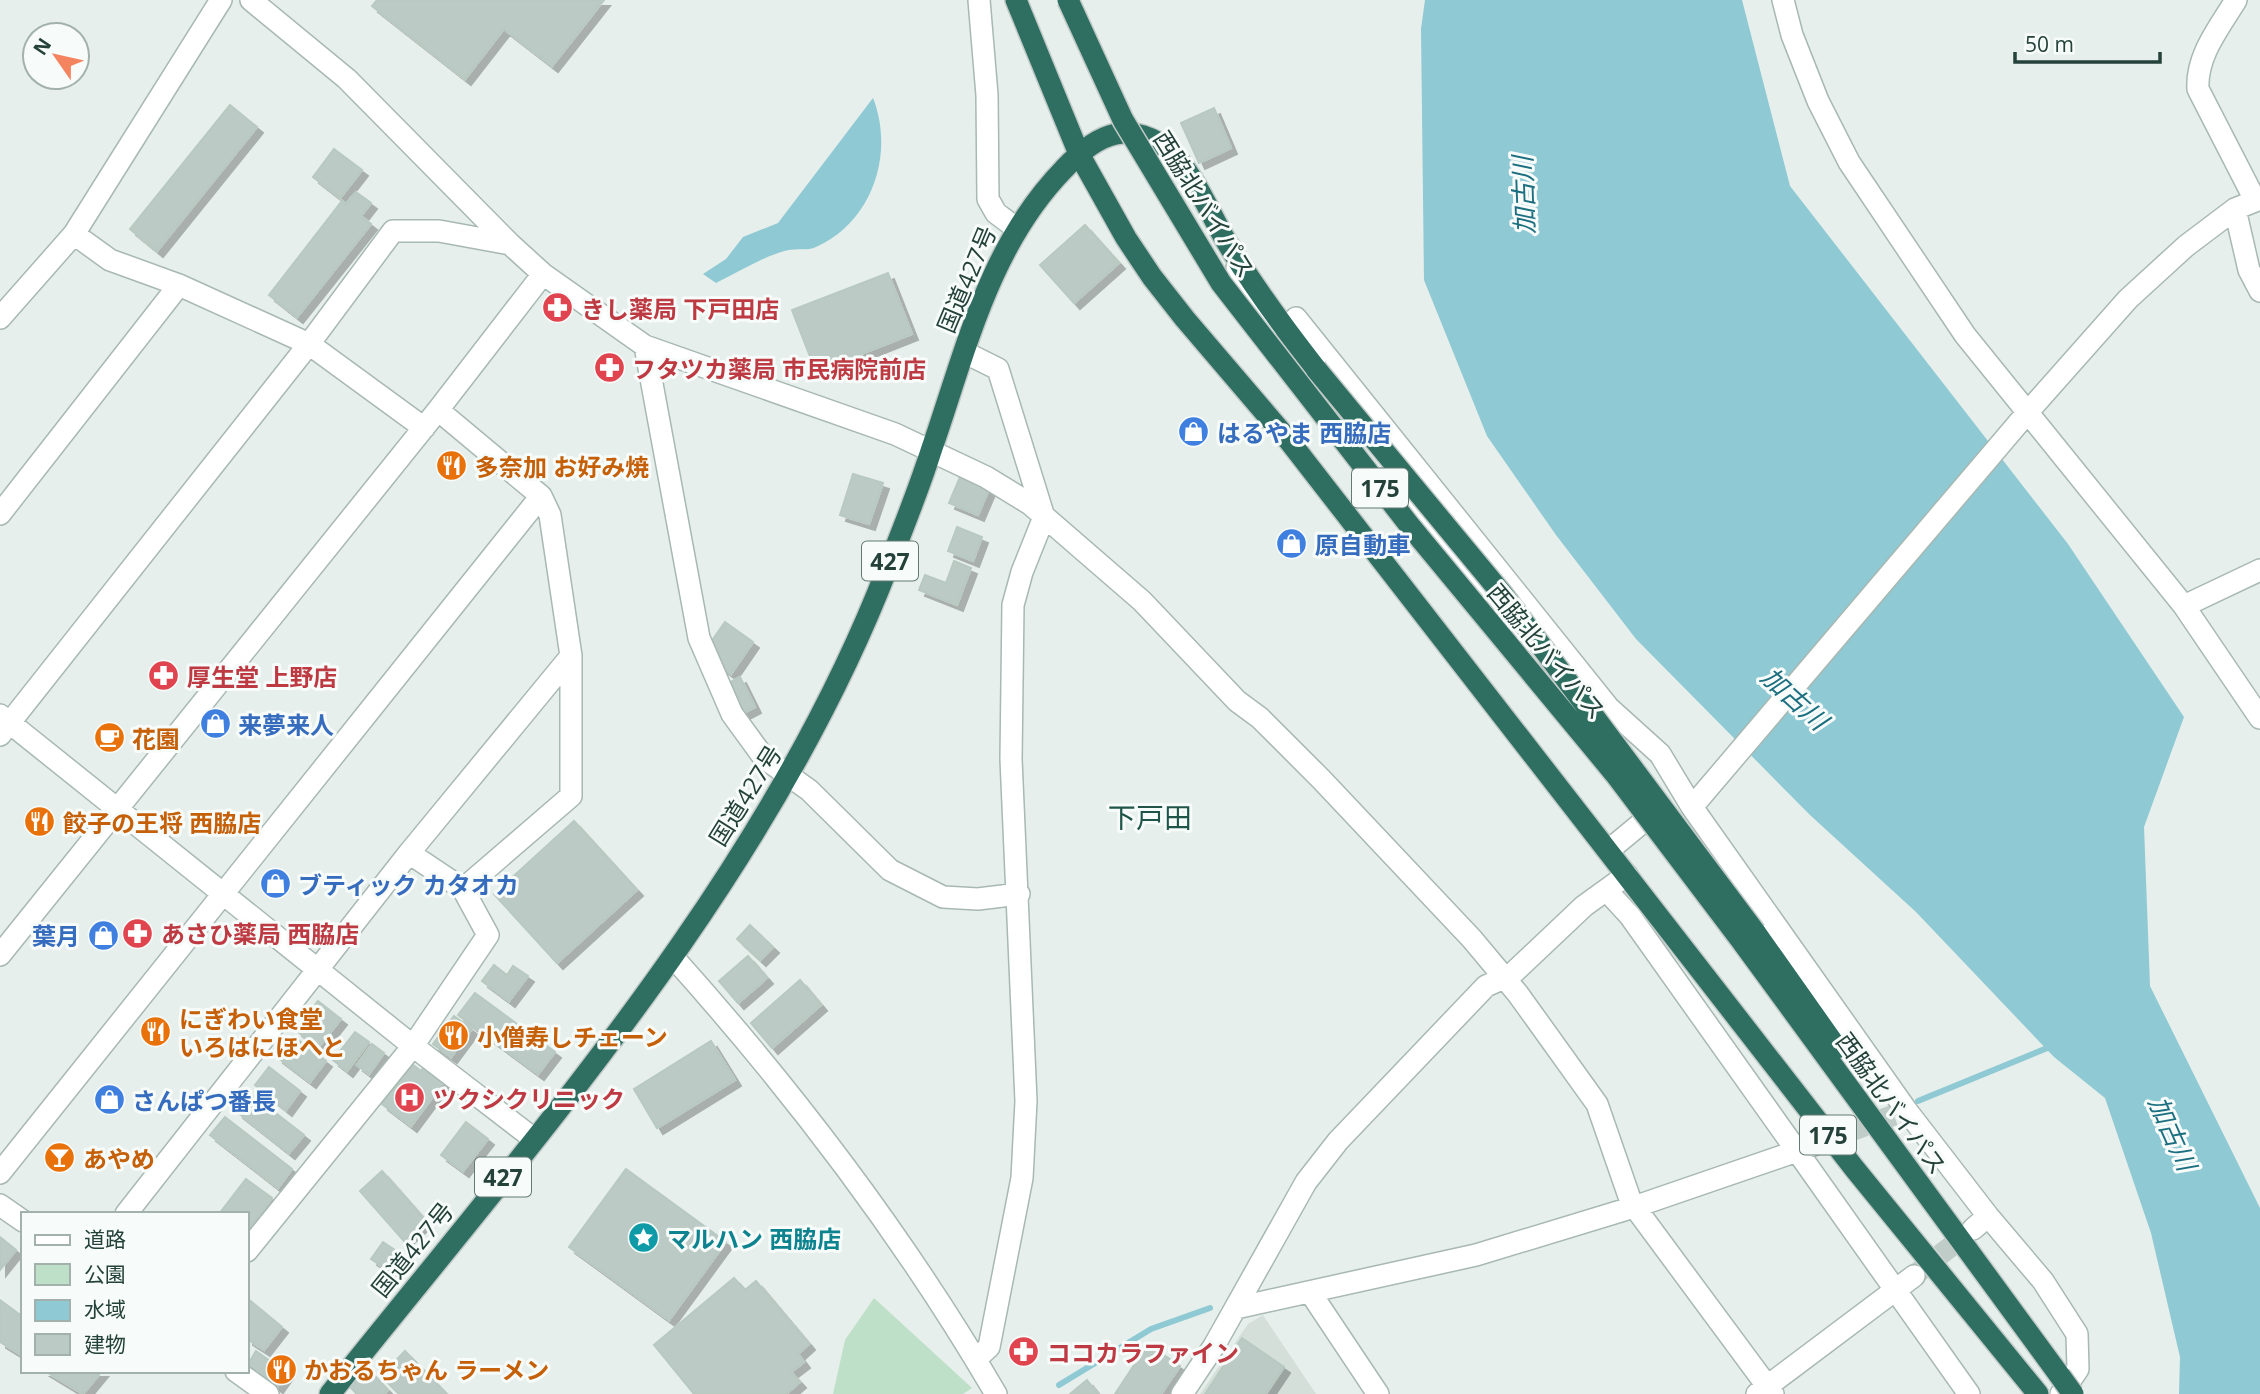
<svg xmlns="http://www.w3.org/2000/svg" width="2260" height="1394" font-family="'Open Sans','Noto Sans JP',sans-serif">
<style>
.built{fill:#d4dfda}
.green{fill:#bfe0c8}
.water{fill:#8ec9d4}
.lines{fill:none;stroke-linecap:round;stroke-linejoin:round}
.stream{stroke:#8ec9d4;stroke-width:6}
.building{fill:#bbcac4;stroke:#b8c9c2;stroke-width:2;filter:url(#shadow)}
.minor-tunnel{stroke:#bfccc8;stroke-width:21;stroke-dasharray:21 10;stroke-linecap:butt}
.minor-casing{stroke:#a8b8b2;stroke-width:24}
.highway-casing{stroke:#c2cac8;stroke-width:24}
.minor{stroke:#fff;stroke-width:21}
.highway{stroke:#2f6f62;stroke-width:21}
.highway-bridge-casing{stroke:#c2cac8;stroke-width:24;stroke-linecap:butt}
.highway-bridge{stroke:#2f6f62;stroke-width:21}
.labels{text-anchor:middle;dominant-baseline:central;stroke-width:6;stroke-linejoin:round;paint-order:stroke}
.shield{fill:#f7fbf9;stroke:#637a73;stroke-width:2}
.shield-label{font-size:23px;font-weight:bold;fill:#24423a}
.street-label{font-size:24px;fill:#24423a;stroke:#f7fbf9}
.health-label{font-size:24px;font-weight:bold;fill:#be3a42;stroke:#f7fbf9;text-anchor:start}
.shop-label{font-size:24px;font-weight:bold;fill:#366cbe;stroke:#f7fbf9;text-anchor:start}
.food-label{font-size:24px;font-weight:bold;fill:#c56008;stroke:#f7fbf9;text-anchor:start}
.culture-label{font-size:24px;font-weight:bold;fill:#0d838f;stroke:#f7fbf9;text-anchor:start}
.water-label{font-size:26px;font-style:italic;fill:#1c6f80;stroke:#f7fbf9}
.quarter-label{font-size:28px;fill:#1f5548;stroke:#f7fbf9}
</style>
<defs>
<filter id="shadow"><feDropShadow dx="6" dy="6" stdDeviation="0" flood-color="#0004"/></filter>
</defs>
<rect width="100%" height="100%" fill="#e6efeb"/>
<!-- built -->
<path class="built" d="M1263 1315 1316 1394H1200L1248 1324Z"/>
<!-- green -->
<path class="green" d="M874 1298 972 1388 963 1394H833L845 1340Z"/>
<!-- water -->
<path class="water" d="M1425 0H1742L1790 186 2068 544 2184 717 2144 827 2150 986 2260 1208V1394H2179L2180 1357 2151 1233 2105 1098 2054 1057 1916 912 1810 815 1636 639 1556 535 1487 436 1424 280 1421 29Z
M873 98C895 154 872 222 816 247 807 251 798 248 789 250 765 255 739 272 716 283L703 274 726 259 743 237 778 223Z"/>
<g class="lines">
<!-- stream -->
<path class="stream" d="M1918 1101 2052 1046
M1059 1385 1151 1329 1210 1308"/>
</g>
<!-- building -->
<path class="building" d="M377 0H604L552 66 504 29 465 79 372 6Z
M230 105 257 127 157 251 130 229Z
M1214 108 1231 148 1199 163 1181 123Z
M334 149 362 170 340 198 313 177Z
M356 192 371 203 361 216 371 224 297 317 269 295 342 201 346 204Z
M1085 225 1119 263 1074 303 1040 265Z
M888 273 912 334 816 372 792 310Z
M853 474 883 483 869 524 840 515Z
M960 477 989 489 978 515 949 503Z
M957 527 982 537 973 561 948 551Z
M954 561 971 568 957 605 919 590 925 575 946 583Z
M725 622 753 642 731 674 718 665 721 660 706 649Z
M740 677 755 707 738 716 723 686Z
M574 821 637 890 557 963 494 894Z
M750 925 773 947 760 960 737 939Z
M748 956 767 978 738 1003 719 981Z
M494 965 507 975 513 966 528 976 509 1001 482 981Z
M800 980 821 1005 772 1048 751 1023Z
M475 993 555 1052 538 1074 458 1015Z
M318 1001 341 1019 318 1048 296 1030Z
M454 1016 472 1029 451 1057 433 1044Z
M355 1032 369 1042 347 1071 333 1060Z
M293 1036 326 1061 310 1082 277 1057Z
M711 1041 735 1080 657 1128 634 1089Z
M372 1044 384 1053 369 1074 357 1065Z
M412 1064 421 1071 426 1064 446 1079 411 1126 382 1104Z
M269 1067 300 1091 286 1110 255 1085Z
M251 1094 304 1135 289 1153 237 1112Z
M225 1117 292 1169 278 1188 210 1135Z
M466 1122 488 1139 463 1171 441 1155Z
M626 1169 726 1242 669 1320 569 1247Z
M382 1171 426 1221 404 1241 360 1191Z
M246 1179 272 1198 247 1231V1214H219Z
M0 1237 16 1250 0 1270Z
M383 1242 404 1256 393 1274 371 1259Z
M734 1278 745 1290 756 1281 809 1344 798 1354 804 1362 791 1372 800 1382 786 1394H694L654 1345Z
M247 1298 282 1327 264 1350 247 1339Z
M0 1300 23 1317V1356L0 1342Z
M1242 1338 1284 1367 1266 1394H1205Z
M1148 1344 1180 1366 1161 1394H1115Z
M256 1351 287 1373 277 1387 247 1366Z
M405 1351 447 1394H399L381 1376Z
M368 1369 388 1390 384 1394H357L350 1387Z
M45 1371H102L83 1394Z
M1087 1380 1098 1394H1070Z"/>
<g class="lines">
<!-- minor-tunnel -->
<path class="minor-tunnel" d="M1816 1144 1897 1114
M1916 1274 1973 1229"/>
<defs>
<path id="minor" d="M251 0 347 79 510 244 543 274 645 346 895 434 986 477 1030 504 1142 601 1237 701 1260 718 1321 779 1472 939 1518 994 1597 1104 1631 1202 1773 1394
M979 0 987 95 988 199 996 213 1016 228
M1783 0 1792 35 1818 101 1849 162 1965 335 2184 606 2260 718
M2236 0C2219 28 2196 56 2198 89L2255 200
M2235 209 2249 270 2260 291
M74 234 110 260 179 285 309 344 424 428
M1237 268 1266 331
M0 318 74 234 221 0
M1296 318 1609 708 1660 754 1692 807 1907 1111 1988 1216 1973 1229
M645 346 699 638 732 714 764 758 809 790 890 870 943 897 978 899 1019 894
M964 352 998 369 1044 517 1022 572 1013 605 1011 759 1026 1101 1022 1178 989 1347 976 1359
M1385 479 1560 687
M0 514 179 285
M2184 606 2260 570
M0 715 413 1046 534 1139
M0 735 309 344 393 231H439L510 244
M1692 807 2027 413 2128 299 2186 246 2235 209 2260 199
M1609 850 1661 807
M463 889 571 796V656
M1607 891 1630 916 1797 1151 1816 1144
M0 955 438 410 543 274
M673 957C793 1091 905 1238 996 1394
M0 1173 541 496
M0 1205 23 1221
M126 1214 409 853 571 656 550 515 541 496 438 410
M1988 1216 2043 1281 2077 1334 2078 1369 2061 1394
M247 1251 413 1046 488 935 463 889 409 853
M1310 1292 1378 1394
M1236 1308 1476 1255 1634 1207 1797 1151 1969 1394
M236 1371 268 1394
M1182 1394 1214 1346 1306 1182 1338 1141 1486 986 1511 975 1584 906 1627 875
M1757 1394 1914 1276"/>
<path id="highway" d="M1016 0 1079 154 1126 238 1152 277 1185 319 1290 442 1854 1168 2038 1394
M1755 932 1837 1048
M1743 943 2060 1376
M330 1394C535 1137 767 879 887 569 903 529 919 489 932 448 966 350 989 246 1064 169 1077 155 1096 138 1116 134 1133 130 1154 138 1167 149 1194 172 1209 212 1226 241 1253 286 1284 328 1316 369"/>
</defs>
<!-- minor casing -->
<use href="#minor" class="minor-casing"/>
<!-- highway casing -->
<use href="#highway" class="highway-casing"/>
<!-- minor -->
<use href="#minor" class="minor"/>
<!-- highway -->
<use href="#highway" class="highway"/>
<defs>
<path id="highway-bridge" d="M1068 0 1123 120 1221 283 1410 526 1615 774 1743 943
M1316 369 1503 595 1755 932
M2060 1376 2073 1394"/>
</defs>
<!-- highway-bridge casing -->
<use href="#highway-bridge" class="highway-bridge-casing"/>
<!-- highway-bridge -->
<use href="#highway-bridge" class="highway-bridge"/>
</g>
<!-- icons -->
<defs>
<symbol id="pharmacy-disc" viewBox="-11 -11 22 22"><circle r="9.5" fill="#e0444e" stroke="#f7fbf9"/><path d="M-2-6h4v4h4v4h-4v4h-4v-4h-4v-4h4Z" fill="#fff"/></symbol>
<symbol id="shop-disc" viewBox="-11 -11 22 22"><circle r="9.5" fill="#3f7fe0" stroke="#f7fbf9"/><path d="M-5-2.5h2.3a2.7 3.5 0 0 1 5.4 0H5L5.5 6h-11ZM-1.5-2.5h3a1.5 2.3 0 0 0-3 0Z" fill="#fff"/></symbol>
<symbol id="restaurant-disc" viewBox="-11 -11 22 22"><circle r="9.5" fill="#e8710a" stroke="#f7fbf9"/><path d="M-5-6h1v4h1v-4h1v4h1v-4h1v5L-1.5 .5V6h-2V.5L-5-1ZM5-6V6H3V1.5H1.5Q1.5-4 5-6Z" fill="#fff"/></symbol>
<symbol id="cafe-disc" viewBox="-11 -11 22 22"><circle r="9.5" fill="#e8710a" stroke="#f7fbf9"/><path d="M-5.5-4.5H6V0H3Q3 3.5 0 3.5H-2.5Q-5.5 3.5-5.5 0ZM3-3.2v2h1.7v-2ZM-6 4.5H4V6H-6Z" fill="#fff"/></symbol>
<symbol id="hospital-disc" viewBox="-11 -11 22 22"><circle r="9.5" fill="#e0444e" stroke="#f7fbf9"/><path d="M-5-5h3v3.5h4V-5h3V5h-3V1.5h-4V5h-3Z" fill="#fff"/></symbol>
<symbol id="bar-disc" viewBox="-11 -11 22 22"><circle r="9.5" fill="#e8710a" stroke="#f7fbf9"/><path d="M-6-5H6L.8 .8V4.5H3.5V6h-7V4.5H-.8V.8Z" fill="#fff"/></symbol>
<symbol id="sight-disc" viewBox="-11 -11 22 22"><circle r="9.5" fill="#0f9aa8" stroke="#f7fbf9"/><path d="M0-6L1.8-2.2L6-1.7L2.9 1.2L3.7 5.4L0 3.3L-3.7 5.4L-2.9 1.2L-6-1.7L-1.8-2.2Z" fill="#fff"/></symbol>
</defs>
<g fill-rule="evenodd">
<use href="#pharmacy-disc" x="540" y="290" width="35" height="35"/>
<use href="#pharmacy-disc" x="592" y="350" width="35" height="35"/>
<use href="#shop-disc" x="1176" y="414" width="35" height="35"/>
<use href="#restaurant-disc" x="434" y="448" width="35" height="35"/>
<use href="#shop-disc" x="1274" y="526" width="35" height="35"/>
<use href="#pharmacy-disc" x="146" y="658" width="35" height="35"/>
<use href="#shop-disc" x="198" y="706" width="35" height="35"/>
<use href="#cafe-disc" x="92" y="720" width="35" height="35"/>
<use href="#restaurant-disc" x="22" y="804" width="35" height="35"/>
<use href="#shop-disc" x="258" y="866" width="35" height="35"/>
<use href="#pharmacy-disc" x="120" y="916" width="35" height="35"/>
<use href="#shop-disc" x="86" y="918" width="35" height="35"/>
<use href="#restaurant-disc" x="138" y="1014" width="35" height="35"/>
<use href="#restaurant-disc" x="436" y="1018" width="35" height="35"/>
<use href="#hospital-disc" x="392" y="1080" width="35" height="35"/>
<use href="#shop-disc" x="92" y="1082" width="35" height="35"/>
<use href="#bar-disc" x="42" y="1140" width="35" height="35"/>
<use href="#sight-disc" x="626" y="1220" width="35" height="35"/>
<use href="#pharmacy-disc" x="1006" y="1334" width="35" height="35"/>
<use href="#restaurant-disc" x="264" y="1352" width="35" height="35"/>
</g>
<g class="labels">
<!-- shield labels -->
<g class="shield">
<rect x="1352" y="468.5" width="56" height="39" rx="5"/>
<rect x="862" y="541.5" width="56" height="39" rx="5"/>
<rect x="1800" y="1115.5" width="56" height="39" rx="5"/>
<rect x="475" y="1157.5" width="56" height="39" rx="5"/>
</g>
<g class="shield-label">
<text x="1380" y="488">175</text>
<text x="890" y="561">427</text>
<text x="1828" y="1135">175</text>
<text x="503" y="1177">427</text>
</g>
<!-- street labels -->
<g class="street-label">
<text transform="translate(1205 204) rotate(58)">西脇北バイパス</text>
<text transform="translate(966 279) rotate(-67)">国道427号</text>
<text transform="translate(1547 651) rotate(50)">西脇北バイパス</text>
<text transform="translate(745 795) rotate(-58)">国道427号</text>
<text transform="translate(1892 1103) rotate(54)">西脇北バイパス</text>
<text transform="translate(412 1249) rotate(-51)">国道427号</text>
</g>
<!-- health labels -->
<g class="health-label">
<text x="581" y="308">きし薬局 下戸田店</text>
<text x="632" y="368">フタツカ薬局 市民病院前店</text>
<text x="187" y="676">厚生堂 上野店</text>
<text x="161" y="933">あさひ薬局 西脇店</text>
<text x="433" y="1098">ツクシクリニック</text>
<text x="1047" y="1352">ココカラファイン</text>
</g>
<!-- shop labels -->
<g class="shop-label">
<text x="1217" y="432">はるやま 西脇店</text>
<text x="1315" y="544">原自動車</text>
<text x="238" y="724">来夢来人</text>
<text x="298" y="884">ブティック カタオカ</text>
<text x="80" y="935" text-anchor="end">葉月</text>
<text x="132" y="1100">さんぱつ番長</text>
</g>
<!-- food labels -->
<g class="food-label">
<text x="475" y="466">多奈加 お好み焼</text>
<text x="132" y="738">花園</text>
<text x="63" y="822">餃子の王将 西脇店</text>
<text x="179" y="1018">にぎわい食堂<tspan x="179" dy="28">いろはにほへと</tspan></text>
<text x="477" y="1036">小僧寿しチェーン</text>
<text x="83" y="1158">あやめ</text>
<text x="304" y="1369">かおるちゃん ラーメン</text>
</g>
<!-- culture labels -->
<g class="culture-label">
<text x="667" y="1238">マルハン 西脇店</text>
</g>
<!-- water labels -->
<g class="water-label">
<text transform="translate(1523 195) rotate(-92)">加古川</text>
<text transform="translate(1795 698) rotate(42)">加古川</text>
<text transform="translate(2173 1133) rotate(66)">加古川</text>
</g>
<!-- quarter labels -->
<g class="quarter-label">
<text x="1150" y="817">下戸田</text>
</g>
</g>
<!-- legend -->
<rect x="21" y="1212" width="228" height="161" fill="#f7fbf9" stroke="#a3b1ad" stroke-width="2"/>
<rect x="35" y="1235" width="35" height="10" fill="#ffffff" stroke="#a3b1ad" stroke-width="2"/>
<text x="84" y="1247" font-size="21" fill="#24423a">道路</text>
<rect x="35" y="1264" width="35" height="21" fill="#bfe0c8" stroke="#a3b1ad" stroke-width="2"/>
<text x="84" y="1282" font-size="21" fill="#24423a">公園</text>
<rect x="35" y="1300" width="35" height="21" fill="#8ec9d4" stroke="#a3b1ad" stroke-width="2"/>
<text x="84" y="1317" font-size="21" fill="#24423a">水域</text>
<rect x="35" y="1334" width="35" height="21" fill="#bbcac4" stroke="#a3b1ad" stroke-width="2"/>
<text x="84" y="1352" font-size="21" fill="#24423a">建物</text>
<!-- north arrow -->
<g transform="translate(56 56) rotate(304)"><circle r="33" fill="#f7fbf9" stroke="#a3b1ad" stroke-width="2"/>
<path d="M0-5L12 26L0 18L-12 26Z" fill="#f4845f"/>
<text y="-10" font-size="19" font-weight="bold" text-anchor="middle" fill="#24423a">N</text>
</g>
<!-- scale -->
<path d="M2015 52v10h145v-10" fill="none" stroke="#24423a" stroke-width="3.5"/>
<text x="2025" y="52" font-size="21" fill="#24423a" stroke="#f7fbf9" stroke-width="5" paint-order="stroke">50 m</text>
</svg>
